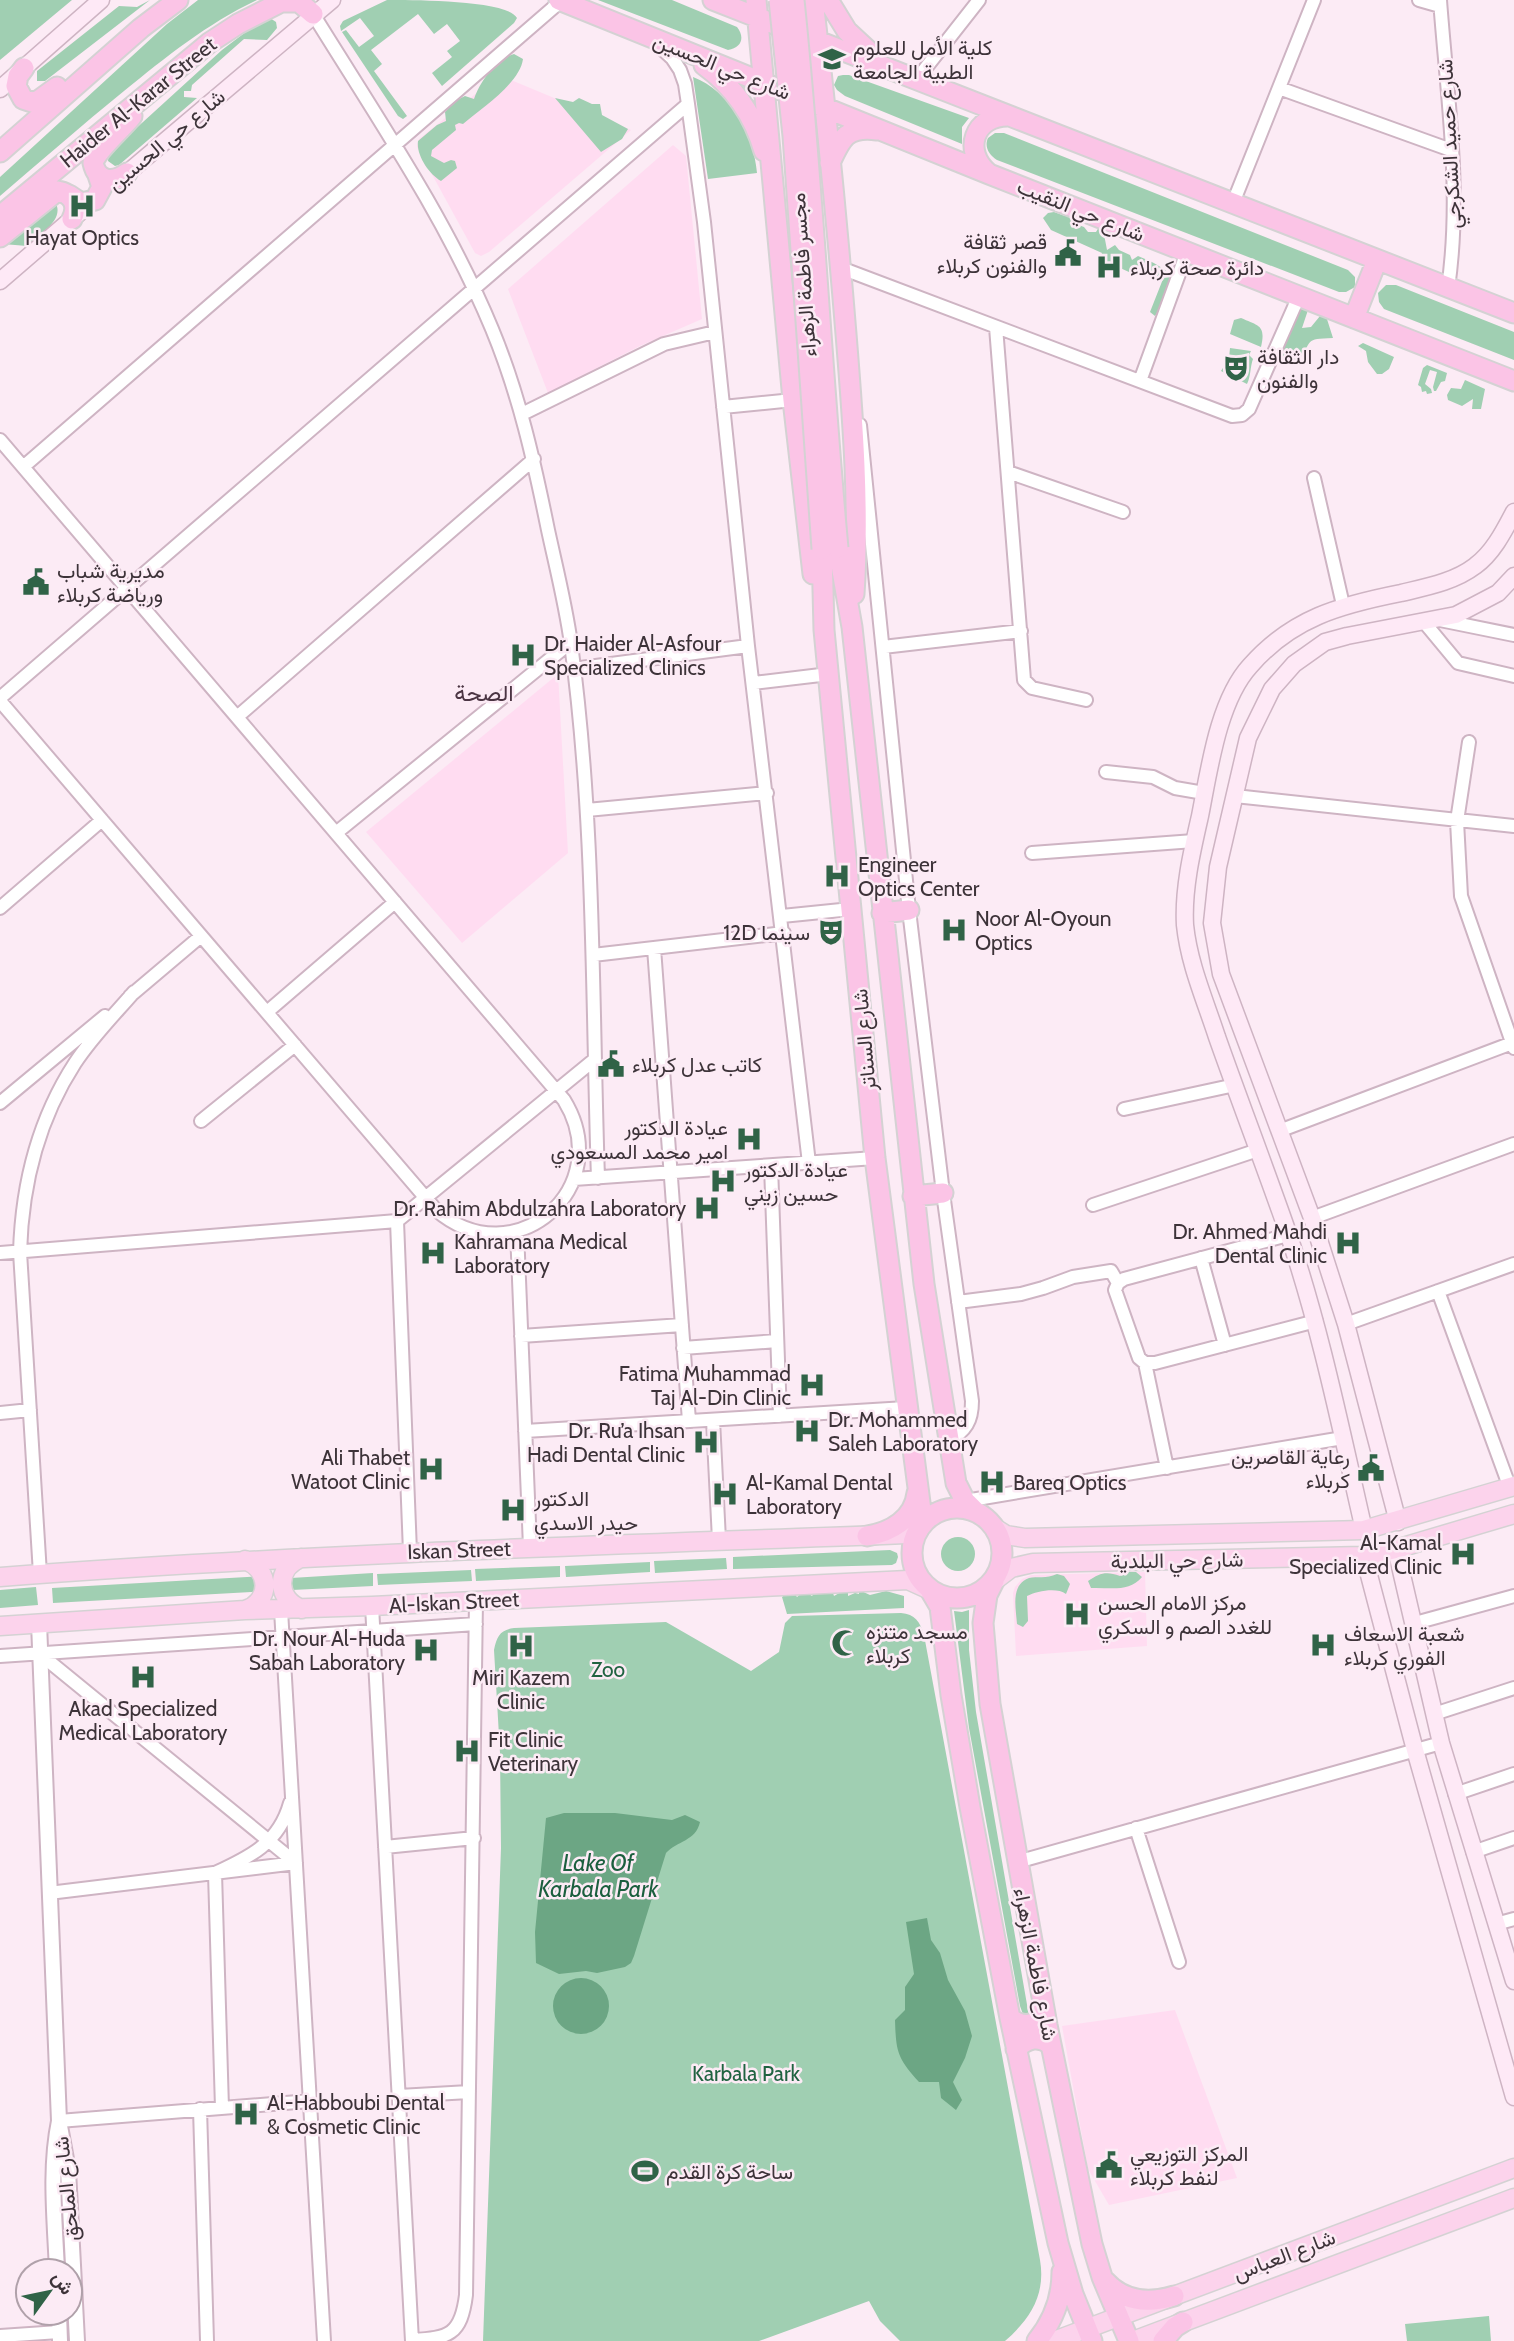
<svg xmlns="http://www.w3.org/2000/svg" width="1514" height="2341" font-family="Cabin,Vazirmatn,sans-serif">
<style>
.built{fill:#ffdcf1}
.green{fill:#a0cfb2}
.water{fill:#6ca684}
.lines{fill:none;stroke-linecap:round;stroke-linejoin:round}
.minor-casing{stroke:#ceb4c3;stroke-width:16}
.tertiary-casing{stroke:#ceb4c3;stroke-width:18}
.secondary-casing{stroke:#ceb4c3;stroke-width:19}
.primary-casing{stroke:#d4d2d3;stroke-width:21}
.trunk-casing{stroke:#d4d2d3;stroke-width:23}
.minor{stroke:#fff;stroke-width:12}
.tertiary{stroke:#fff;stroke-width:14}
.secondary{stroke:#fee9f6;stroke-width:16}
.primary{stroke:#fcd3ec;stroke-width:18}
.trunk{stroke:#fbc4e6;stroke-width:19}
.trunk-bridge-casing{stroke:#d4d2d3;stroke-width:23;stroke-linecap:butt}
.trunk-bridge{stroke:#fbc4e6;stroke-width:19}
.labels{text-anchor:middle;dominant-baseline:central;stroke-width:5;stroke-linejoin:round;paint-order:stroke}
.poi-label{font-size:21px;fill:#3d3339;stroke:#fcebf5;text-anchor:start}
.street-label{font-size:21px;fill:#3d3339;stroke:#fcebf5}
.park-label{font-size:21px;fill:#206341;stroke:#fcebf5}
.neighbourhood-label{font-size:23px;fill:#4b3543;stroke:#fcebf5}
.water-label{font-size:23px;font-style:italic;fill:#1b5f3e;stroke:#fcebf5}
</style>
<rect width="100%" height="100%" fill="#fcebf5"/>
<!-- built -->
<path class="built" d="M499 75 631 130 489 252 481 256 475 253 417 147 419 139Z
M673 145 686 156 702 319 640 346 548 393 508 289Z
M558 674 568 853 462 943 366 832Z
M1145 1572 1147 1646 1016 1656 1013 1593 1015 1587 1022 1579 1031 1575Z
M1175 2010 1237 2178 1109 2205 1088 2169 1062 2026Z"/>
<!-- green -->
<path class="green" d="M0 0H72L0 60Z
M150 0 45 81H37V71L119 6 137 7Z
M198 0H257C208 23 166 57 124 91 82 125 41 161 0 196V177L167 24Z
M387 0C413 0 508 0 517 18L514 23 442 86 432 73 452 57 447 51 460 41 447 24 434 34 418 14 371 50 382 64 374 71 407 116 403 119 398 116 342 32 346 30 359 47 374 36 360 18 341 31 340 26 343 21Z
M598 0H672L737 27C745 37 742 48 728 50Z
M270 18 276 22 277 28 267 40 244 39 192 85 191 91H184V97L197 98 119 165 115 166 108 161 109 153 222 50 251 28Z
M514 54 523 59C520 83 481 109 463 124L459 123 455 125 456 130 432 150 431 156 444 163 451 160 455 161 457 168 441 181C429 174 416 155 418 141L437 125 446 121 445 112 455 101 465 96 474 99C480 82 495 60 514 54Z
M843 75H849L969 118 962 127V144L845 96 837 90 834 85 838 76Z
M693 77C730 91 754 135 757 173L708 179Z
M555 98 573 102 579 98 592 104H600L602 115 628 129 622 139 601 152Z
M995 133H1004L1348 270 1355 277V287L1346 292H1339L997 160C989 155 984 147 988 138Z
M55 202C66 219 39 235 27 246L3 244Z
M1054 212 1065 216H1073V223L1084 227 1088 232H1096L1099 227 1103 229 1107 250 1115 245 1119 250 1130 255 1132 260 1138 256C1152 262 1167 268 1176 281L1155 316 1150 312 1163 279 1132 266 1129 272 1100 259 1102 253 1051 230 1043 218 1048 213Z
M1386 285H1396L1514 332V360L1384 309 1379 302 1378 293Z
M1301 301 1310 304 1302 328 1311 327 1320 316H1326L1333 338C1303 339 1314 340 1298 361L1281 356 1279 350Z
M1241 318C1259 326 1266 325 1261 347L1230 334 1234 320Z
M1363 343 1394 357 1389 369 1382 374H1377L1368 362 1366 351 1358 346Z
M1230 348 1251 351 1249 355 1253 359C1250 367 1251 376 1247 384L1221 371 1229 358Z
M1427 365 1447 373 1445 381 1441 382 1436 391H1434L1433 387 1437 372 1430 370 1425 384 1431 389 1432 393 1427 394 1426 391 1422 392 1421 387 1418 385 1423 368Z
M1465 380 1485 389 1481 409H1472L1473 399 1462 406 1448 400 1447 395 1451 388 1461 389Z
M941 1554a17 17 0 1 1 34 0a17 17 0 1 1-34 0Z
M890 1550 897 1553 898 1557 896 1563 892 1565 733 1569V1557Z
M726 1558 727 1569 655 1573 654 1561Z
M650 1562V1572L566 1577 565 1566Z
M560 1566V1577L476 1581 475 1569Z
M471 1570 472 1581 378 1585 377 1574Z
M1127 1572H1136L1142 1577C1129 1593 1109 1587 1091 1588L1088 1581C1100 1573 1106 1571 1120 1576Z
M373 1573V1586L292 1590 291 1578Z
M1057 1574 1064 1576 1070 1584 1066 1594C1057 1587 1037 1591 1027 1596L1028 1621 1023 1627 1017 1624C1016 1608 1010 1585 1029 1578 1037 1576 1046 1579 1057 1574Z
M267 1576 268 1591 53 1603 52 1588Z
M36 1587 38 1605 0 1608V1590Z
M832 1590 834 1596 841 1592H848V1596L855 1593 859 1594V1590L870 1595 886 1591 904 1596V1608L787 1614 782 1597 788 1592 794 1593 797 1597 804 1591 812 1596 815 1592Z
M969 1610V1650L976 1712 1029 2016 1024 2017 1020 2006 969 1728 954 1611 962 1612Z
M901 1613C915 1614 920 1622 924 1635L1040 2260C1046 2295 1030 2319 1005 2341H900L880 2321 869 2301 759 2341H483L501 1848 500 1753 494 1650C497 1636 500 1630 514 1628L666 1622 751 1671 779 1652 785 1623 792 1616Z
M1489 2316 1491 2341H1407L1405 2324Z"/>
<!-- water -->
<path class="water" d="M564 1813H615L672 1820 685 1815 700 1822C696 1841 677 1841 666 1853L634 1956 631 1963 625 1967 597 1973 586 1971 559 1974 536 1963 535 1932 546 1818Z
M927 1918 931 1940 940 1953 948 1980 965 2011 972 2036 965 2058 953 2082 962 2100 956 2110 941 2098 939 2082H919C897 2058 896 2051 895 2020L905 2010V1987L914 1974 906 1922Z
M553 2006a28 28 0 1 1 56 0a28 28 0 1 1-56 0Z"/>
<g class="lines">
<defs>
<path id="minor" d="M1419 0 1440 6
M1440 0C1447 95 1462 193 1448 288
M313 14C376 116 446 218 492 329 519 394 534 461 548 530 556 567 566 606 571 644 595 821 592 1000 598 1178
M659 46 672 58 680 70 685 84 688 104 704 222 748 646 809 1163
M917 79 979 0
M1279 88 1451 150
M1233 203 1314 0
M841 268 1232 416 1242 415 1249 409 1299 296
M996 327 1024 680 1032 688 1086 700
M1140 381 1187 252
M723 407 793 400
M522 414 664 344 715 332
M860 425 909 910 943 1193 972 1401C972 1421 966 1431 948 1441
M0 440 564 1100C618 1188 514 1277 436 1210L0 701
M23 467 561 1
M1008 472 1123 512
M1314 478 1343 605
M1440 620 1514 635
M1424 622 1458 663 1514 676
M883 647 1021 631
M573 669 748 646
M753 683 829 674
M0 698 688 104
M237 717 534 459
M1469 742 1457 821 1461 896 1514 1048
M1106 772 1153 777 1175 788 1204 793
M1235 796 1514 826
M587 810 767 793
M336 833 571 642
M1032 853 1194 841
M0 908 102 820
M782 916 851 909
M654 948 689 1421
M593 955 784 933
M130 996 201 936
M267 1012 395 902
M0 1103 105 1016
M1124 1109 1235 1085
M201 1121 295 1045
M1279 1131 1512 1043
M771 1166 780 1416
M574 1179 875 1158
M1093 1205 1258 1150
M1312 1218 1514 1144
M397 1221 410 1552
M517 1231 530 1547
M1288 1235 1124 1279 1118 1283 1115 1290 1139 1358 1145 1363H1155L1316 1321
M0 1253 397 1221 594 1060
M1201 1258 1225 1345
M1438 1291 1510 1488
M958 1302 1021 1294 1043 1288 1073 1277 1111 1271 1118 1283
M1346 1324 1514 1264
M521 1336 682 1325
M683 1348 777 1341
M1145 1363 1167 1468
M0 1413 30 1410
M713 1420 719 1540
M525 1431 906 1408
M965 1501 1343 1438
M40 1574 20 1252C22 1184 38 1120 75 1063 92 1037 114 1015 134 992
M372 1606 412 2341
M281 1610 324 2341
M1415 1623 1514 1596
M40 1654 296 1863
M0 1656 476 1624
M1434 1714 1514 1688
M1455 1794 1514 1774
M1136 1828 1179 1962
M385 1847 474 1838
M1473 1852 1514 1838
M1017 1862 1441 1743
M49 1893 296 1863
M1496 1924 1514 1919
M399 2096 469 2092
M222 2108 215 1873C250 1857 279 1843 290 1803
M200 2109 207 2341
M59 2121 310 2101
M0 2336 59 2332
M412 2340C449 2338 461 2335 466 2295L476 1601"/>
<path id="tertiary" d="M39 1623 59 2121C49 2170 55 2221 57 2271
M60 2126 68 2170 77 2341
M59 2313 60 2341"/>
<path id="secondary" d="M0 89 101 0
M119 180 332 0
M0 281 80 212
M1398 1522 1346 1324 1312 1218 1221 974 1212 923 1218 867 1248 738 1272 689 1294 664 1325 642 1347 636 1456 615 1498 593 1514 576
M1364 1530C1341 1430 1321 1330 1288 1233 1265 1167 1240 1102 1217 1037 1205 1000 1189 964 1185 925 1183 889 1192 851 1200 816 1209 771 1218 701 1250 666 1292 618 1340 605 1401 593 1426 587 1454 582 1475 566 1493 553 1504 531 1514 512
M1396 1549 1441 1743 1514 1981
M1364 1556 1415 1750 1514 2097"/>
<path id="primary" d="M995 1528 1006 1535 1025 1538 1364 1530 1514 1486
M301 1558C275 1568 276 1600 302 1609
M0 1577C303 1554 606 1545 910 1534L918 1531
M994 1581 1011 1568 1033 1563 1364 1556 1396 1549 1514 1514
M245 1610C271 1601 271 1570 245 1560
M0 1626 245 1610 372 1606 908 1580 930 1590
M1054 2341 1514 2168
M1133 2341 1514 2198"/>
<path id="trunk" d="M559 0 989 174 1514 381
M713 0 1514 313
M756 0 793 400 813 574
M813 0C826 111 837 222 846 334 853 420 860 508 854 594
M828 0 847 31 875 57
M280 2H299L313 14
M704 65C733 86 754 116 764 151
M24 68 18 76 16 86 23 99 35 103 57 87
M0 152 141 28 178 0
M830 163C841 139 846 126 877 130
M127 173C112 184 97 181 93 163 96 151 123 128 132 116
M988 173C962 151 974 115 1009 116
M69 195 81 203 95 200 102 187 98 175
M0 216 209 43 238 24 285 0
M0 237 57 191C72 193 79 205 72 219
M1354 318 1377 260
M838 548 852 627 924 1284 956 1483 965 1501 975 1511
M822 549 824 630 875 1158 922 1518 919 1528
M882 913 909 910
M913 1196 943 1193
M912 1553a45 45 0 1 1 90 0a45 45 0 1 1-90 0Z
M867 1536C891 1532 914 1519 917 1493
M994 1581 987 1595 983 1623 990 1704 1047 2025 1092 2244 1102 2277 1129 2341
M930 1590 940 1607 951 1695 970 1807 1010 2018 1058 2243 1073 2294 1092 2341
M1010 2018C1023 2028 1035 2026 1045 2014
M1016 2049C1027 2038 1039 2035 1051 2045
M1105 2281C1124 2302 1148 2304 1174 2296
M1037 2341C1053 2321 1062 2298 1062 2272
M1163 2341 1175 2327 1183 2322"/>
</defs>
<!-- minor casing -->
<use href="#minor" class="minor-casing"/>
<!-- tertiary casing -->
<use href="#tertiary" class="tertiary-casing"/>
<!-- secondary casing -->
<use href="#secondary" class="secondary-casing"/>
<!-- primary casing -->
<use href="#primary" class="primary-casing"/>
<!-- trunk casing -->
<use href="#trunk" class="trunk-casing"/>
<!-- minor -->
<use href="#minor" class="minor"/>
<!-- tertiary -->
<use href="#tertiary" class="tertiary"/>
<!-- secondary -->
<use href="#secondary" class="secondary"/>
<!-- primary -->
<use href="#primary" class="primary"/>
<!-- trunk -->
<use href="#trunk" class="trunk"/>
<defs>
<path id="trunk-bridge" d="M779 0 793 136 822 549
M794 0C813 182 821 365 838 548"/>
</defs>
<!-- trunk-bridge casing -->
<use href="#trunk-bridge" class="trunk-bridge-casing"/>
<!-- trunk-bridge -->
<use href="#trunk-bridge" class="trunk-bridge"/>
</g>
<!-- icons -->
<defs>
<symbol id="university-bare" viewBox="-9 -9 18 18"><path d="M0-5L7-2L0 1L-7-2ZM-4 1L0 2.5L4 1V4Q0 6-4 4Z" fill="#306347" stroke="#fcebf5" stroke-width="2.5" paint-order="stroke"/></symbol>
<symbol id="hospital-bare" viewBox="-9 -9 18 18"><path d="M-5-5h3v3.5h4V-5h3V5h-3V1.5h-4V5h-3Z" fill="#306347" stroke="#fcebf5" stroke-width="2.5" paint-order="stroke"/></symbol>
<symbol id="civic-bare" viewBox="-9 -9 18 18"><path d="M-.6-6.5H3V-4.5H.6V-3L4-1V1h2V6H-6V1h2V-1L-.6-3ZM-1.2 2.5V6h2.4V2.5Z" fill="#306347" stroke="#fcebf5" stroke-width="2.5" paint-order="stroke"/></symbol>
<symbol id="theatre-bare" viewBox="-9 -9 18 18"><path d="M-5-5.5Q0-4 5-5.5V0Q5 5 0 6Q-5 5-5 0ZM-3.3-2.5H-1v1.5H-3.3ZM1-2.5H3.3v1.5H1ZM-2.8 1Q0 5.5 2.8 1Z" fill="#306347" stroke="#fcebf5" stroke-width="2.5" paint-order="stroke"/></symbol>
<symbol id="mosque-bare" viewBox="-9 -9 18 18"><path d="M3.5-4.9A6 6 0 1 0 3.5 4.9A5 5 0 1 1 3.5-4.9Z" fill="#306347" stroke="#fcebf5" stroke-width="2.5" paint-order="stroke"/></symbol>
<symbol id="stadium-bare" viewBox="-9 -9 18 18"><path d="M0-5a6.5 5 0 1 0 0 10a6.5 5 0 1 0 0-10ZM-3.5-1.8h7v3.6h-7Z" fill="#306347" stroke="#fcebf5" stroke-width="2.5" paint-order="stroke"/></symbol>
</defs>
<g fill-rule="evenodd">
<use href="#university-bare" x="813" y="40" width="38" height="38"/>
<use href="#hospital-bare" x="63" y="187" width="38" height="38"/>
<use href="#civic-bare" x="1049" y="234" width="38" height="38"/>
<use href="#hospital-bare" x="1090" y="248" width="38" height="38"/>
<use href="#theatre-bare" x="1217" y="349" width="38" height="38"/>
<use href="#civic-bare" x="17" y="563" width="38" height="38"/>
<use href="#hospital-bare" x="504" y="636" width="38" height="38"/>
<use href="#hospital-bare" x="818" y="857" width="38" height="38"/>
<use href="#hospital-bare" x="935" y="911" width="38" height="38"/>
<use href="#theatre-bare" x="812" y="913" width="38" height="38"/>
<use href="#civic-bare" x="592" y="1045" width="38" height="38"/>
<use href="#hospital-bare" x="730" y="1120" width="38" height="38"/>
<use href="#hospital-bare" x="704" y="1162" width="38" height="38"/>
<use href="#hospital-bare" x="688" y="1189" width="38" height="38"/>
<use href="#hospital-bare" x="1329" y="1224" width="38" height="38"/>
<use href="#hospital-bare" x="414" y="1234" width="38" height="38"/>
<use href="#hospital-bare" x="793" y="1366" width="38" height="38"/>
<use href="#hospital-bare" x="788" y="1412" width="38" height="38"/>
<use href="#hospital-bare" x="687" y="1423" width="38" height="38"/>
<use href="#civic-bare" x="1352" y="1449" width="38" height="38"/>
<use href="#hospital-bare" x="412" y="1450" width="38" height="38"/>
<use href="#hospital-bare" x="973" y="1463" width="38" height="38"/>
<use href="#hospital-bare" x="706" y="1475" width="38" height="38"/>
<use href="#hospital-bare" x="494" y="1491" width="38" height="38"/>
<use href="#hospital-bare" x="1444" y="1535" width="38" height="38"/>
<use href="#hospital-bare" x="1058" y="1595" width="38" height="38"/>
<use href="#mosque-bare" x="826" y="1624" width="38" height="38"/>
<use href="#hospital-bare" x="1304" y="1626" width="38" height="38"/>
<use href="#hospital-bare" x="502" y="1627" width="38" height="38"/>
<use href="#hospital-bare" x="407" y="1631" width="38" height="38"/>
<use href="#hospital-bare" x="124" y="1658" width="38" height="38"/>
<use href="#hospital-bare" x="448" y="1732" width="38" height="38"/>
<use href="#hospital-bare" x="227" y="2095" width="38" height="38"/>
<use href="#civic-bare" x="1090" y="2146" width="38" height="38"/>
<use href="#stadium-bare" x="626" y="2152" width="38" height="38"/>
</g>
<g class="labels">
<!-- poi labels -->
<g class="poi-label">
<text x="853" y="47">كلية الأمل للعلوم<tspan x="853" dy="24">الطبية الجامعة</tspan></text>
<text x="82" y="237" text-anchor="middle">Hayat Optics</text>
<text x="1047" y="241" text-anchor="end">قصر ثقافة<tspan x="1047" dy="24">والفنون كربلاء</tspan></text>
<text x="1130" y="267">دائرة صحة كربلاء</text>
<text x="1257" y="356">دار الثقافة<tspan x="1257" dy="24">والفنون</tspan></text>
<text x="57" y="570">مديرية شباب<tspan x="57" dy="24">ورياضة كربلاء</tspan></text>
<text x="544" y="643">Dr. Haider Al-Asfour<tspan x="544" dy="24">Specialized Clinics</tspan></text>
<text x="858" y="864">Engineer<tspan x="858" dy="24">Optics Center</tspan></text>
<text x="975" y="918">Noor Al-Oyoun<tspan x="975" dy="24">Optics</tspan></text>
<text x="810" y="932" text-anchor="end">12D سينما</text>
<text x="632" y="1064">كاتب عدل كربلاء</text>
<text x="728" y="1127" text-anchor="end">عيادة الدكتور<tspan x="728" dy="24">امير محمد المسعودي</tspan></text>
<text x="744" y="1169">عيادة الدكتور<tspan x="744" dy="24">حسين زيني</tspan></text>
<text x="686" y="1208" text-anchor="end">Dr. Rahim Abdulzahra Laboratory</text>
<text x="1327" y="1231" text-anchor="end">Dr. Ahmed Mahdi<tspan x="1327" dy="24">Dental Clinic</tspan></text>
<text x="454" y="1241">Kahramana Medical<tspan x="454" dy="24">Laboratory</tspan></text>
<text x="791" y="1373" text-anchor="end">Fatima Muhammad<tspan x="791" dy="24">Taj Al-Din Clinic</tspan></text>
<text x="828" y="1419">Dr. Mohammed<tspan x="828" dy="24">Saleh Laboratory</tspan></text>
<text x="685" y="1430" text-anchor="end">Dr. Ru’a Ihsan<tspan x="685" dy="24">Hadi Dental Clinic</tspan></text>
<text x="1350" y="1456" text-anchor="end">رعاية القاصرين<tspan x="1350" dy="24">كربلاء</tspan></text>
<text x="410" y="1457" text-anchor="end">Ali Thabet<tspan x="410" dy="24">Watoot Clinic</tspan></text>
<text x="746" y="1482">Al-Kamal Dental<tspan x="746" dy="24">Laboratory</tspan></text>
<text x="1013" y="1482">Bareq Optics</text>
<text x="534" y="1498">الدكتور<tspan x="534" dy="24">حيدر الاسدي</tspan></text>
<text x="1442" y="1542" text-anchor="end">Al-Kamal<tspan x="1442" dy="24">Specialized Clinic</tspan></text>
<text x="1098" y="1602">مركز الامام الحسن<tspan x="1098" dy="24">للغدد الصم و السكري</tspan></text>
<text x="866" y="1631">مسجد متنزه<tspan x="866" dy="24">كربلاء</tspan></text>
<text x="1344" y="1633">شعبة الاسعاف<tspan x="1344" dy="24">الفوري كربلاء</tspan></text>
<text x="405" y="1638" text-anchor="end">Dr. Nour Al-Huda<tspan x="405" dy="24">Sabah Laboratory</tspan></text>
<text x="521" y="1677" text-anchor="middle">Miri Kazem<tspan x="521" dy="24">Clinic</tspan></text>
<text x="143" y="1708" text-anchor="middle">Akad Specialized<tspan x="143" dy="24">Medical Laboratory</tspan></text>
<text x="488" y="1739">Fit Clinic<tspan x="488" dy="24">Veterinary</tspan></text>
<text x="267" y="2102">Al-Habboubi Dental<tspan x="267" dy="24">&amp; Cosmetic Clinic</tspan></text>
<text x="1130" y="2153">المركز التوزيعي<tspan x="1130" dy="24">لنفط كربلاء</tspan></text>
<text x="666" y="2171">ساحة كرة القدم</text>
</g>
<!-- street labels -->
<g class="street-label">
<text transform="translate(722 66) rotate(22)">شارع حي الحسين</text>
<text transform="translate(138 102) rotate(-39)">Haider Al-Karar Street</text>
<text transform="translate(166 140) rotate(-40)">شارع حي الحسين</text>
<text transform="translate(1449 144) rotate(-93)">شارع حميد الشكرجي</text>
<text transform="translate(1081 210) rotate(22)">شارع حي النقيب</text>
<text transform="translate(803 275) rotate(-94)">مجسر فاطمة الزهراء</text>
<text transform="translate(864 1040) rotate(-95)">شارع السناتر</text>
<text transform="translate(459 1550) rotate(-2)">Iskan Street</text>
<text transform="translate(1177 1560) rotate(-1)">شارع حي البلدية</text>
<text transform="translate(454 1602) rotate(-3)">Al-Iskan Street</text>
<text transform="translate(1036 1964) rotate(79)">شارع فاطمة الزهراء</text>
<text transform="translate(66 2189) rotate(-96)">شارع الملحق</text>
<text transform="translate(1284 2255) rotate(-21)">شارع العباس</text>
</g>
<!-- park labels -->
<g class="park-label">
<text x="608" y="1669">Zoo</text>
<text x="746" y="2073">Karbala Park</text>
</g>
<!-- neighbourhood labels -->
<g class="neighbourhood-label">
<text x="484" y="693">الصحة</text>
</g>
<!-- water labels -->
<g class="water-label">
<text x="598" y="1863">Lake Of<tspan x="598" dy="26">Karbala Park</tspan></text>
</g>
</g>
<!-- north arrow -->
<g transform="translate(49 2292) rotate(57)"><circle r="33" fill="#fcebf5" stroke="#b0a1aa" stroke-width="2"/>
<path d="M0-5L12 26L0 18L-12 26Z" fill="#306347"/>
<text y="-10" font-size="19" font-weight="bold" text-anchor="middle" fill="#3d3339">ش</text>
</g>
</svg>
